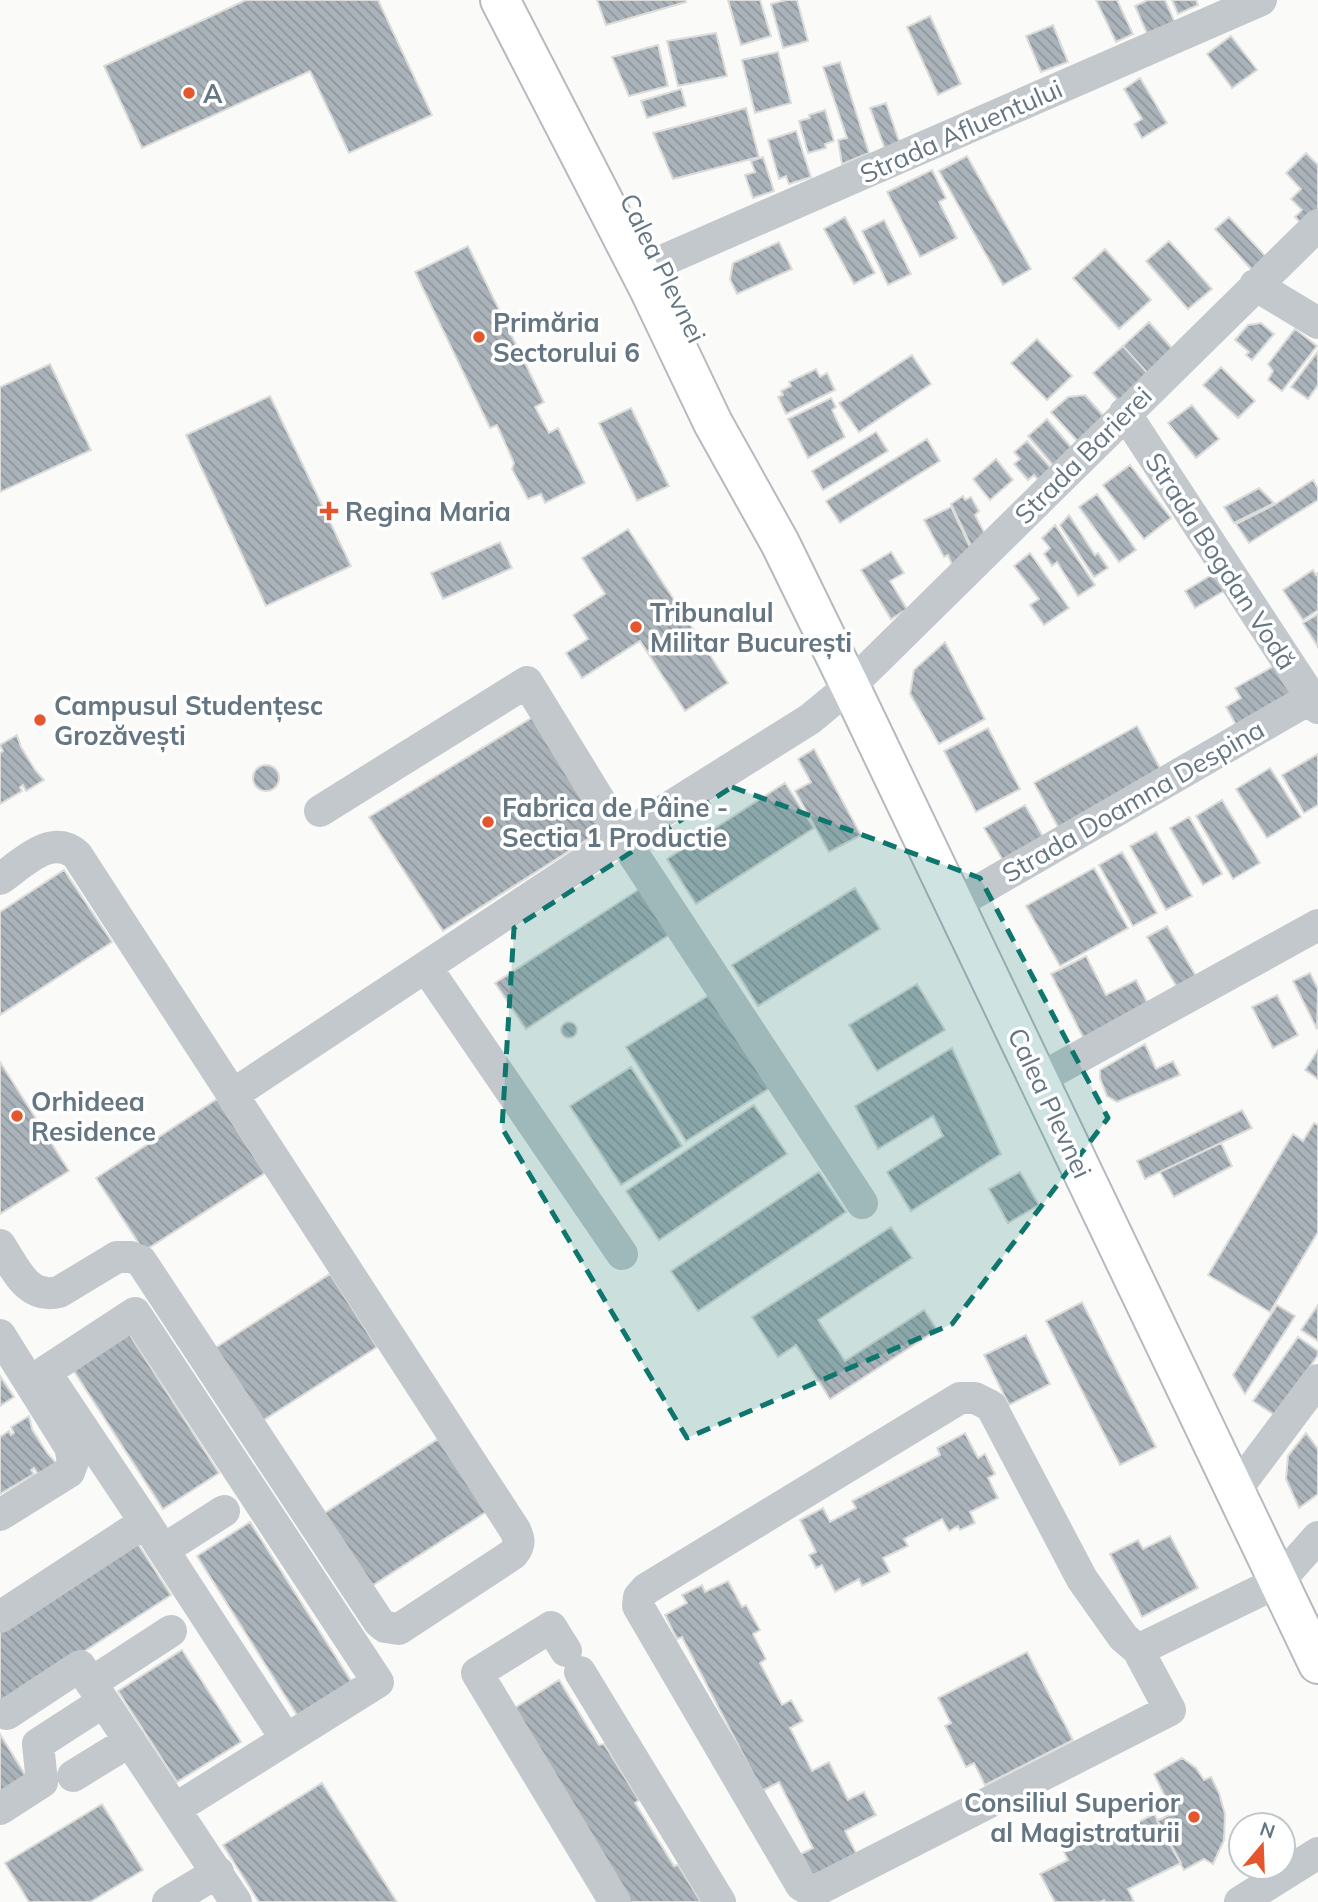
<svg xmlns="http://www.w3.org/2000/svg" width="1318" height="1902" font-family="Mulish,sans-serif">
<style>
.building{fill:url(#building-back-hatch);stroke:#dcdcda;stroke-width:2}
.lines{fill:none;stroke-linecap:round;stroke-linejoin:round}
.major-casing{stroke:#b5babe;stroke-width:42}
.minor{stroke:#c3c8cc;stroke-width:32}
.major{stroke:#fff;stroke-width:38}
.marked{fill:#0f766e;fill-opacity:0.2;stroke:#0f766e;stroke-width:5;stroke-dasharray:14 9;stroke-linejoin:round}
.poi-dot{fill:#e4572e;stroke:#fff;stroke-width:2.5}
.labels{text-anchor:middle;dominant-baseline:central;stroke-width:7;stroke-linejoin:round;paint-order:stroke}
.poi-label{font-size:26px;font-weight:bold;fill:#657683;stroke:#fff;text-anchor:start}
.street-label{font-size:26px;fill:#657683;stroke:#fff}
</style>
<defs>
<pattern id="building-back-hatch" width="6" height="6" patternUnits="userSpaceOnUse" patternTransform="scale(1.75)"><rect width="6" height="6" fill="#aab3b9"/><path d="M-1 5l2 2M0 0l6 6M5-1l2 2" fill="none" stroke="#8e969c"/></pattern>
</defs>
<rect width="100%" height="100%" fill="#fafaf8"/>
<!-- building -->
<path class="building" d="M246 0H378L432 115 349 153 310 71 142 148 104 66Z
M597 0H685L686 2 606 25Z
M728 0H760L771 36 741 45Z
M786 0H797L808 41 783 48 771 4Z
M1096 0H1117L1133 34 1116 42Z
M1148 0H1165L1176 25 1149 38 1135 6Z
M1172 0H1196L1198 5 1178 14Z
M930 16 961 84 938 95 907 27Z
M1053 25 1068 62 1041 72 1026 36Z
M716 33 727 76 678 86 667 41Z
M1231 36 1257 70 1232 88 1207 54Z
M658 45 668 86 629 96 612 57Z
M778 52 791 103 755 113 742 60Z
M840 62 869 153 842 164 838 140 847 138 823 67Z
M1140 78 1167 123 1142 138 1134 124 1142 119 1124 89Z
M681 89 686 106 647 118 641 101Z
M886 103 900 144 885 149 870 108Z
M746 108 759 157 673 179 653 133Z
M825 110 834 141 825 144 826 148 808 153 799 121 810 118 809 115Z
M796 131 811 177 789 184 786 176 779 179 768 140Z
M1306 153 1318 165V213L1304 226 1295 217 1302 210 1291 199 1301 189 1286 173Z
M967 156 1031 269 1003 285 939 171Z
M763 157 774 191 753 198 745 175 755 172 751 161Z
M932 170 946 198 939 202 957 238 920 257 887 192Z
M845 217 875 273 854 284 824 229Z
M1229 217 1267 258 1253 271 1215 229Z
M884 220 911 274 888 285 862 231Z
M1169 241 1212 289 1188 309 1146 261Z
M779 242 792 269 737 294 730 279 733 263Z
M468 246 544 402 535 407 549 433 558 428 585 483 545 503 541 494 528 499 512 469 514 463 497 425 490 428 415 272Z
M1105 249 1151 300 1119 329 1073 278Z
M1149 322 1179 356 1153 379 1123 346Z
M1261 323 1274 334 1252 360 1246 355 1249 352 1235 340 1248 325Z
M1295 329 1317 346 1282 391 1268 380 1273 371 1268 364Z
M1037 339 1072 376 1047 400 1011 363Z
M1123 346 1153 379 1123 406 1093 373Z
M1318 351V385L1308 399 1291 387Z
M912 355 931 384 859 432 839 403Z
M50 364 91 450 0 492V387Z
M1221 367 1255 401 1238 418 1203 385Z
M816 369 820 377 827 373 835 390 786 414 778 397 783 395 781 391 791 386 789 382Z
M1085 395 1107 420 1080 444 1051 412 1068 397Z
M270 396 351 566 266 606 186 435Z
M831 398 836 407 832 410 845 437 808 458 788 419Z
M1192 405 1219 439 1196 458 1168 423Z
M631 408 669 486 637 501 599 423Z
M1047 419 1077 454 1058 471 1028 436Z
M876 432 888 451 823 490 812 471Z
M927 439 940 461 840 523 826 501Z
M1027 441 1053 470 1040 482 1034 475 1028 480 1014 464 1020 459 1014 452Z
M996 459 1013 480 990 500 973 479Z
M1130 465 1171 518 1144 539 1103 485Z
M1313 480 1318 489V500L1249 543 1236 524 1274 505Z
M1259 488 1274 503 1234 523 1224 507Z
M1097 494 1136 550 1119 562 1079 507Z
M963 496 965 500 971 497 979 511 975 515 987 538 974 552 951 504Z
M951 507 973 553 954 569 948 555 944 557 924 520Z
M1069 515 1095 555 1098 553 1108 568 1094 577 1060 525Z
M1055 525 1095 585 1078 596 1057 562 1052 566 1044 554 1050 548 1042 538Z
M628 529 728 683 685 711 640 641 582 678 566 653 588 639 573 615 605 594 582 558Z
M500 542 512 568 443 599 431 573Z
M891 552 904 573 890 581 907 609 891 619 861 570Z
M1030 553 1069 608 1044 625 1030 605 1039 599 1014 566Z
M1313 570 1316 575 1318 573V610L1303 620 1283 590Z
M1218 571 1229 588 1195 608 1185 591Z
M1318 614V647L1303 623Z
M945 642 985 719 939 744 910 694 914 670Z
M1281 662 1299 692 1238 728 1226 707 1241 698 1235 688Z
M533 717 607 827 443 931 369 817Z
M1137 726 1166 779 1063 836 1034 783Z
M988 728 1020 789 976 812 944 751Z
M17 735 21 747 35 770 44 780 26 791 23 785 20 787 22 791 0 804V753L3 751 0 745Z
M814 749 861 835 829 852 795 791 811 782 798 759Z
M1318 754V805L1304 813 1282 775Z
M253 778a13 13 0 1 1 26 0a13 13 0 1 1-26 0Z
M1270 768 1301 817 1267 838 1236 789Z
M785 783 814 828 696 904 667 859Z
M1222 800 1260 863 1233 879 1196 816Z
M1025 805 1047 844 1007 867 984 828Z
M1189 817 1222 874 1203 885 1170 828Z
M1156 832 1192 896 1166 910 1130 846Z
M1122 852 1157 913 1133 926 1099 865Z
M1094 868 1128 928 1060 966 1026 906Z
M64 870 112 942 0 1015V912Z
M641 888 672 933 526 1029 495 983Z
M855 888 880 929 758 1006 732 965Z
M1167 926 1197 978 1178 989 1147 937Z
M1086 956 1106 995 1136 980 1149 1006 1084 1039 1051 974Z
M1310 973 1318 989 1317 1029 1293 981Z
M917 984 945 1030 877 1071 849 1025Z
M711 994 770 1088 686 1141 626 1047Z
M1277 995 1298 1035 1273 1048 1252 1007Z
M561 1030a8 8 0 1 1 16 0a8 8 0 1 1-16 0Z
M1145 1044 1156 1069 1173 1061 1180 1075 1117 1102 1107 1096 1100 1078V1070Z
M952 1048 1001 1154 911 1211 887 1172 943 1136 933 1116 878 1149 855 1106Z
M1318 1050V1079L1305 1070Z
M0 1062 69 1171 0 1214Z
M631 1067 682 1146 621 1185 570 1106Z
M217 1099 265 1173 144 1251 96 1178Z
M754 1105 787 1154 659 1240 626 1191Z
M1242 1110 1252 1128 1145 1179 1137 1161Z
M1314 1123 1318 1125V1232L1270 1312 1208 1275 1293 1134 1303 1141Z
M1221 1143 1232 1166 1174 1197 1160 1172Z
M819 1172 846 1212 698 1311 671 1271Z
M1020 1172 1039 1205 1008 1223 989 1189Z
M891 1227 912 1258 818 1320 845 1361 924 1310 937 1330 830 1399 796 1345 778 1357 752 1317Z
M330 1274 377 1347 259 1423 212 1350Z
M1082 1302 1156 1447 1120 1465 1046 1321Z
M1277 1305 1295 1316 1245 1394 1233 1375Z
M1318 1305V1341L1301 1330Z
M126 1329 219 1473 163 1509 70 1365Z
M1026 1335 1050 1384 1009 1405 984 1355Z
M1298 1337 1318 1351V1355L1276 1416 1253 1401Z
M0 1376 14 1397 0 1406Z
M29 1416 32 1429 47 1453 56 1463 38 1474 34 1468 31 1470 34 1474 0 1494V1437L9 1431 11 1435 14 1433 11 1427Z
M965 1433 978 1458 985 1454 995 1474 988 1478 998 1498 970 1512 975 1523 960 1530 958 1526 949 1531 942 1519 904 1539 908 1546 883 1558 890 1572 862 1586 859 1579 835 1592 822 1565 816 1568 809 1555 816 1552 800 1520 823 1508 830 1522 856 1508 852 1501 940 1455 937 1448Z
M1306 1433 1318 1449V1494L1299 1508 1286 1479 1288 1456Z
M438 1439 486 1512 367 1589 320 1516Z
M250 1522 353 1684 299 1718 197 1556Z
M1170 1536 1198 1588 1142 1617 1110 1554 1138 1540 1143 1549Z
M136 1541 171 1595 0 1706V1629Z
M728 1581 742 1607 746 1605 760 1630 753 1634 766 1659 760 1663 782 1705 791 1700 803 1721 790 1728 812 1771 829 1762 848 1800 864 1792 876 1815 845 1831 861 1863 814 1878 801 1854 813 1848 779 1782 762 1791 682 1637 677 1639 665 1615 687 1603 682 1595 702 1585 705 1592Z
M182 1650 241 1742 177 1782 118 1691Z
M1027 1652 1073 1740 985 1785 974 1763 966 1767 945 1726 951 1723 938 1698Z
M559 1680 599 1745 604 1744 639 1800 635 1803 674 1866 678 1865 701 1902H621L513 1709Z
M0 1734 27 1778 0 1796Z
M1182 1758 1196 1768 1204 1780 1211 1777 1219 1793 1225 1814 1224 1840 1213 1864 1204 1859 1184 1870 1157 1821 1173 1813 1154 1774Z
M322 1783 397 1902H259L223 1845Z
M102 1804 143 1870 90 1902H29L5 1863Z
M1154 1814 1181 1863 1128 1889 1134 1902H1105L1104 1900 1100 1902H1055L1040 1874 1068 1860 1064 1852 1114 1826 1117 1833Z"/>
<g class="lines">
<defs>
<path id="major" d="M500 0 649 289 713 423 780 543 850 686 1318 1664"/>
</defs>
<!-- major casing -->
<use href="#major" class="major-casing"/>
<!-- minor -->
<path class="minor" d="M662 261 1261 0
M1255 285 1318 323
M1125 413 1318 708
M320 811 527 682 622 837 862 1203
M0 879C22 864 52 832 77 855L515 1530C520 1540 520 1545 513 1554L399 1629 385 1627 379 1622 141 1261 131 1257H117L59 1292C27 1300 15 1268 0 1245
M955 904 1311 698
M426 967 622 1254
M1039 1079 1318 925
M232 1095 622 837 810 719 850 686 1318 225
M0 1335 70 1447 73 1461 69 1472 0 1515
M960 1398H975L991 1406 1082 1579 1123 1637 1138 1650 1170 1710 821 1888 810 1890 801 1885 638 1606 639 1597 646 1589Z
M1235 1491 1318 1380
M145 1522 286 1739
M163 1550 224 1511
M0 1617 145 1522 45 1372 135 1313 378 1682 175 1809
M1138 1650 1278 1582 1318 1537
M566 1651 551 1627 477 1673 615 1902
M580 1672 720 1902
M91 1683 171 1631
M7 1714 80 1666 236 1902
M73 1776 130 1741
M0 1809 42 1782 38 1744 103 1702
M168 1902 218 1872
M1240 1902 1318 1853"/>
<!-- major -->
<use href="#major" class="major"/>
</g>
<!-- marked area -->
<path class="marked" d="M732 787 980 878 1108 1118 952 1324 687 1438 502 1128 514 928Z"/>
<!-- markers -->
<g class="poi-dot">
<circle cx="189" cy="93" r="7"/>
<circle cx="479" cy="337" r="7"/>
<path d="M325.5 500.5h7v7h7v7h-7v7h-7v-7h-7v-7h7z"/>
<circle cx="636" cy="627" r="7"/>
<circle cx="40" cy="720" r="7"/>
<circle cx="488" cy="822" r="7"/>
<circle cx="17" cy="1116" r="7"/>
<circle cx="1194" cy="1817" r="7"/>
</g>
<g class="labels">
<!-- poi labels -->
<g class="poi-label">
<text x="203" y="93">A</text>
<text x="493" y="322">Primăria<tspan x="493" dy="30">Sectorului 6</tspan></text>
<text x="345" y="511">Regina Maria</text>
<text x="650" y="612">Tribunalul<tspan x="650" dy="30">Militar București</tspan></text>
<text x="54" y="705">Campusul Studențesc<tspan x="54" dy="30">Grozăvești</tspan></text>
<text x="502" y="807">Fabrica de Pâine -<tspan x="502" dy="30">Sectia 1 Productie</tspan></text>
<text x="31" y="1101">Orhideea<tspan x="31" dy="30">Residence</tspan></text>
<text x="1180" y="1802" text-anchor="end">Consiliul Superior<tspan x="1180" dy="30">al Magistraturii</tspan></text>
</g>
<!-- street labels -->
<g class="street-label">
<text transform="translate(961 131) rotate(-24)">Strada Afluentului</text>
<text transform="translate(663 268) rotate(64)">Calea Plevnei</text>
<text transform="translate(1083 455) rotate(-45)">Strada Barierei</text>
<text transform="translate(1221 561) rotate(57)">Strada Bogdan Vodă</text>
<text transform="translate(1133 801) rotate(-30)">Strada Doamna Despina</text>
<text transform="translate(1050 1103) rotate(65)">Calea Plevnei</text>
</g>
</g>
<!-- north arrow -->
<g transform="translate(1262 1846) rotate(19)"><circle r="33" fill="#ffffff" stroke="#c1c8cd" stroke-width="2"/>
<path d="M0-5L12 26L0 18L-12 26Z" fill="#e4572e"/>
<text y="-10" font-size="19" font-weight="bold" text-anchor="middle" fill="#657683">N</text>
</g>
</svg>
